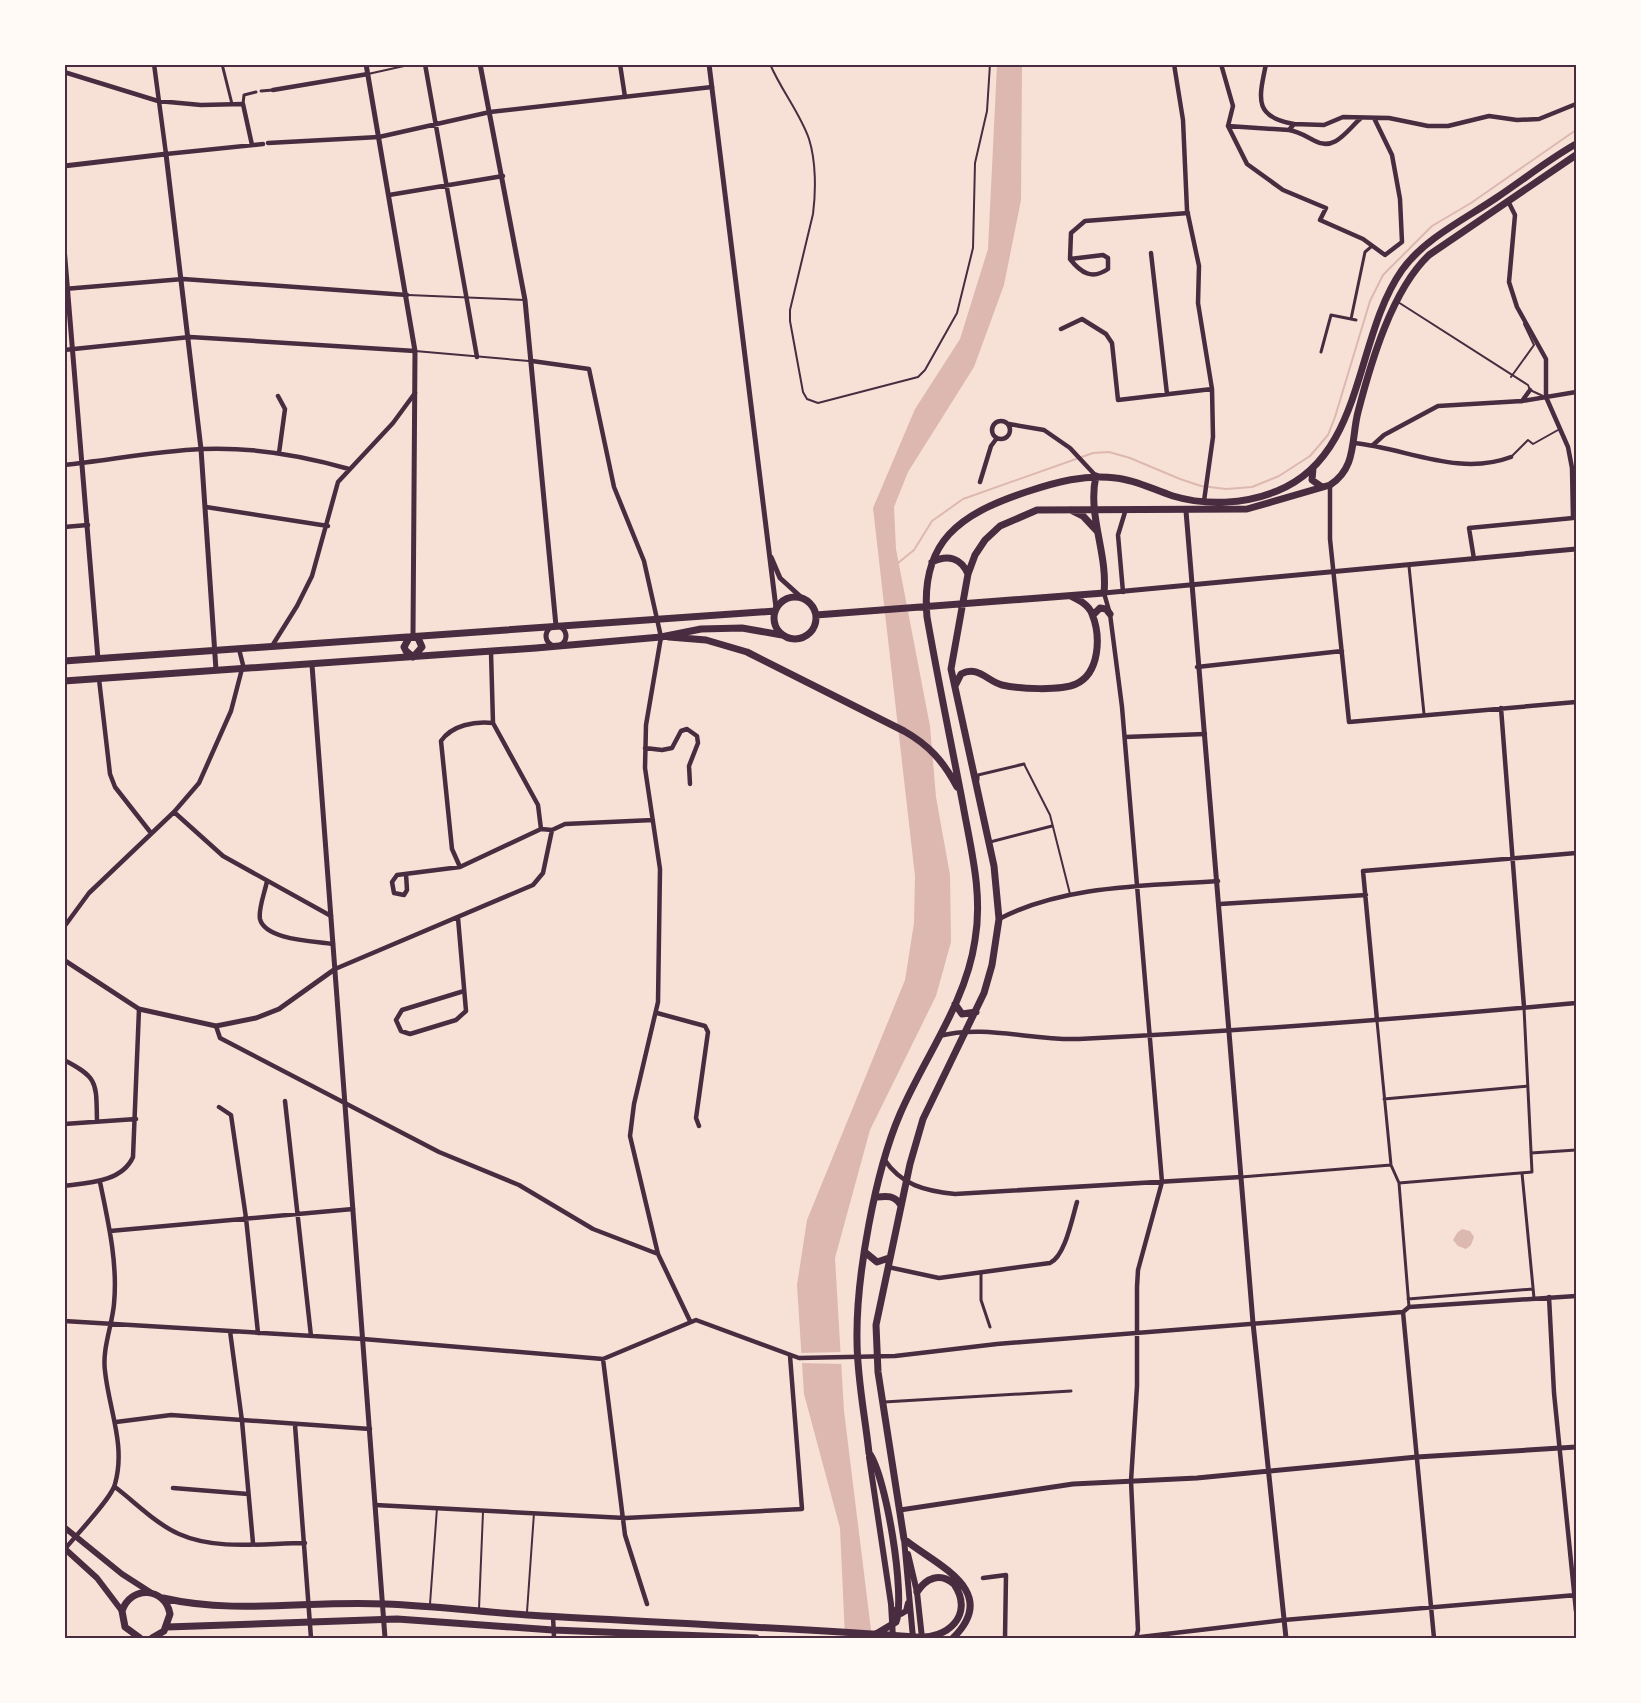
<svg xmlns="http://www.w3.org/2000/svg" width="1641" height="1703" font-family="'Titillium Web',sans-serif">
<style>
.water{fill:#dcb8b0}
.pier{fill:#f7e1d7}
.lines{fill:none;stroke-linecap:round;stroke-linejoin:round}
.stream{stroke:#dcb8b0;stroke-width:2}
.service{stroke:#4a2c40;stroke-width:2}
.pedestrian{stroke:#4a2c40;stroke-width:3}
.minor{stroke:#4a2c40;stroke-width:4.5}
.tertiary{stroke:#4a2c40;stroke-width:5}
.secondary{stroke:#4a2c40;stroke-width:6}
.primary{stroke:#4a2c40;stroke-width:7}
.neatline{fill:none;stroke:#4a2c40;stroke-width:2}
</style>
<rect width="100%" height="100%" fill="#f7e1d7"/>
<!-- water -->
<path class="water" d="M997 65H1022L1021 200 1004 285 974 367 908 472 894 507 896 549 930 726 936 797 950 875 951 942 936 996 870 1130 835 1258 844 1411 872 1638H845L840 1528 804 1394 797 1285 807 1220 905 980 914 923 915 876 873 508 915 409 960 339 988 249Z
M1462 1229 1470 1231 1474 1237 1471 1245 1466 1249 1458 1246 1453 1240 1457 1233Z"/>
<!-- pier -->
<path class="pier" d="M843 1352 844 1364 800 1363 799 1353Z"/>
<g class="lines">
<!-- stream -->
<path class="stream" d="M898 563 914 550 932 521 963 499 1093 453 1109 452 1130 458 1180 479 1201 486 1226 489 1252 487 1279 476 1310 456 1328 435 1335 417 1370 301 1383 275 1432 226 1471 203 1576 130"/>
<!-- service -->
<path class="service" d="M770 64C781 90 800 113 809 139 816 161 816 191 813 214L790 310V321L803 392 807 399 818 403 918 377 925 370 957 313 973 248 975 163 987 111 990 64
M368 74 413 64
M408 295 525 300
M1398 302 1528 385 1530 390 1543 396
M415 351 529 361
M1511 377 1534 345 1524 324
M1511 457 1528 440 1533 444 1558 430
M1024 764 1050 815 1070 894
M430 1604 437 1508
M479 1609 483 1512
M527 1612 534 1513"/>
<!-- pedestrian -->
<path class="pedestrian" d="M222 64 232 104
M261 91 273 90
M243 104 244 95 256 92
M1351 319 1365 252 1372 246
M1321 352 1331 315 1356 320
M1409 566 1424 714
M978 780V775L1024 764
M990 842 1052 826
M1377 1021 1391 1165 1399 1183 1409 1307
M1384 1099 1528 1086
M1531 1153 1576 1150
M1522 1173 1534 1298
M1241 1177 1391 1165
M1399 1183 1532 1172 1524 1008
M981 1273V1300L990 1327
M1408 1299 1533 1289
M884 1402 1071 1391"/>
<!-- minor -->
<path class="minor" d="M154 64 166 154 263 144
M425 64 477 357
M620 64 625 97
M1174 64 1183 120 1187 210 1199 266 1198 303 1212 389 1213 437 1204 501
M1221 64 1233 106 1228 126
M1266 64C1259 98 1253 117 1294 124
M64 72 158 101 201 105 243 104 252 145
M273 90 368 74
M1228 126 1247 164 1283 190 1326 208 1320 220 1363 239 1385 255 1402 242 1400 199 1392 155 1374 118
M1228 126 1289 130 1294 124 1324 125 1343 117 1389 118 1428 126H1448L1489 116 1517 120 1539 119 1576 104
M1289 130C1300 132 1305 136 1315 141 1335 152 1348 129 1361 118
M268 143 379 137 490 112 712 87
M389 195 503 176
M1151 253 1167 394
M1070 259 1103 255 1108 258V269C1092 280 1081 273 1070 259L1071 233 1085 221 1188 213
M64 289 183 279 407 295
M1061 329 1082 319 1106 334 1112 343 1118 400 1212 389
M64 350 190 337 415 351
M532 361 589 369 614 487 644 561 661 637 646 725 645 768 660 869 658 1002 634 1104 630 1136 658 1254 690 1321
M278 396 285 409 279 453
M1522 401 1530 390
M992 430a9 9 0 1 1 18 0a9 9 0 1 1-18 0Z
M1009 424 1044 430 1070 448 1096 476
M1354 443C1406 448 1458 477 1511 457
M1373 445 1384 435 1438 406 1522 401 1576 392
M64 465C110 460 157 451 202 449 252 447 301 455 349 469
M980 482 991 446 997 438
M1330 485V539L1349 722 1576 702
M206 507 328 526
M64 527 88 525
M1474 559 1469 528 1573 518 1572 468 1568 447 1546 397V359L1517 307 1509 282 1515 215 1508 201
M1123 592 1118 535 1125 512
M1104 593 1110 614 1122 707 1162 1182 1138 1270 1137 1287V1386L1131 1481 1138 1630 1136 1638
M272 646 297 606 312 576 338 482 393 423 415 393
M491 652 493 723 538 805 541 829
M1197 667 1342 651
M99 679 110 774 115 787 151 833
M1501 708 1524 1007
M1125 737 1205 734
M645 748 662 750 672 748 681 731 687 729 697 736 698 743 689 766 690 784
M174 812 223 856 331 916
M460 867 452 849 441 741C452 725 475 721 493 723
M406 874 407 890 404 895 394 893 392 882 397 875 460 867 541 829 552 830 565 824 653 820
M267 881C265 892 258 909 260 919 265 940 314 941 333 944
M1220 904 1366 895
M458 918 466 1011 456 1020 410 1034 401 1031 396 1020 402 1010 464 991
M999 919C1064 885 1146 886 1218 881
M64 927 89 893 174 812 199 783 231 711 243 665 239 649
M335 969 533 885 543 873 552 830
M657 1013 705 1026 708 1032 696 1118 699 1126
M1377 1020 1363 871 1576 853
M216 1026 220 1038 439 1152 519 1185 593 1229 658 1254
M939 1036C985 1024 1033 1041 1079 1039 1245 1031 1411 1018 1576 1003
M64 1060C99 1078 96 1083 97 1121
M285 1101 311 1336
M219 1107 231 1115 246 1218 258 1333
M64 1124 136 1119
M884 1159C901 1185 925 1191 955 1194L1241 1177
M64 1186C88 1183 122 1182 133 1157L139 1009
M110 1231 353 1209
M888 1267 939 1278 1050 1263C1065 1256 1072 1219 1077 1202
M1549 1297 1554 1393 1576 1611
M1403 1312 1434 1638
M1403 1312 1409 1307 1576 1296
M64 1321 363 1339 603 1359 696 1320 799 1358 895 1356 997 1344 1403 1312
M230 1331 242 1421 253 1543
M603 1359 625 1535 647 1604
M116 1422 171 1415 370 1429
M295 1425 311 1638
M115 1487C135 1502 156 1524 179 1534 217 1551 265 1543 305 1543
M173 1488 248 1494
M375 1505 625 1518 802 1509 790 1356
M65 1549C76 1535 112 1498 115 1484 126 1445 109 1410 105 1371 102 1349 112 1326 114 1304 118 1263 108 1221 100 1182
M983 1578 1006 1575 1005 1638
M553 1616 554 1638
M1132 1638 1284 1620 1576 1595"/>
<!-- tertiary -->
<path class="tertiary" d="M366 64 415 351 413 636
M480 64 525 300 556 626
M709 64 776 608
M64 166 166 154 201 449 216 670
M64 247 98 659
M1186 511 1253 1323 1286 1638
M771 557 780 578 802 598
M1104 593 1576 549
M546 636a10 10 0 1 1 20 0a10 10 0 1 1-20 0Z
M312 665 385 1638
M64 960 139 1009 216 1026 256 1018 279 1009 335 969
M900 1510 1073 1484 1197 1478 1417 1457 1576 1447"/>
<!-- secondary -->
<path class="secondary" d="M869 1457 891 1604 893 1638
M64 1527 122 1574 150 1592
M904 1539 913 1638
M64 1548 97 1578 122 1611
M908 1554 917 1592 922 1638
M894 1610 901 1614 906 1611 908 1603"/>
<!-- primary -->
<path class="primary" d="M1313 468 1312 480 1322 487
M1071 510 1083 516 1097 531
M932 562C948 554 961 558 968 574
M774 618a21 21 0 1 1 42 0a21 21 0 1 1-42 0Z
M816 615 1104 593C1108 553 1087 515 1096 476
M1093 615 1100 608 1106 609 1110 614
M413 636 418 638 422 647 414 656
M669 637 706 640 747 652 904 731C929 745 944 762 957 787
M413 657 406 651 404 647 409 638 413 636
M64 661 775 611
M64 681 536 648 661 637 701 629 742 628 782 635
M955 686 961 674C978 665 987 681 1002 685 1019 689 1060 691 1076 684 1100 673 1101 636 1092 614 1089 605 1079 600 1071 596
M955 1004 962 1014 976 1012
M876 1197C887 1196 894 1195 900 1204
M866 1253 877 1262 889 1258
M163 1598C236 1615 311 1600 385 1604 438 1606 491 1613 543 1616 668 1623 792 1628 916 1637 947 1640 975 1615 954 1584 940 1572 926 1578 917 1592
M167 1627 397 1619 553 1630 756 1638
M876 1634 896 1622C906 1597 886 1475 869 1453 865 1416 857 1378 857 1340 856 1277 875 1172 900 1114 925 1056 966 1003 975 940 983 894 971 850 963 805 951 742 938 680 927 617 920 541 960 514 1026 492 1056 482 1085 474 1116 478 1136 480 1154 490 1173 496 1206 506 1245 504 1277 491 1365 456 1354 338 1402 270 1424 239 1465 219 1496 198 1523 180 1549 159 1576 144
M140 1638 125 1627 122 1611C131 1585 165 1587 170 1614L164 1631 152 1638
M953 1638C1002 1590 934 1564 904 1539L878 1372 876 1325 910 1164 923 1119 984 993 992 965 999 919 994 866 951 669 968 574 975 555 985 540 1000 526 1037 510 1247 509 1330 485C1357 468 1351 439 1358 412 1371 362 1392 290 1429 255L1576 155"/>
</g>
<!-- border -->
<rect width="1641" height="1703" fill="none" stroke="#fffaf5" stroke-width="132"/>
<rect x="66" y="66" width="1509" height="1571" class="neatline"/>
</svg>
